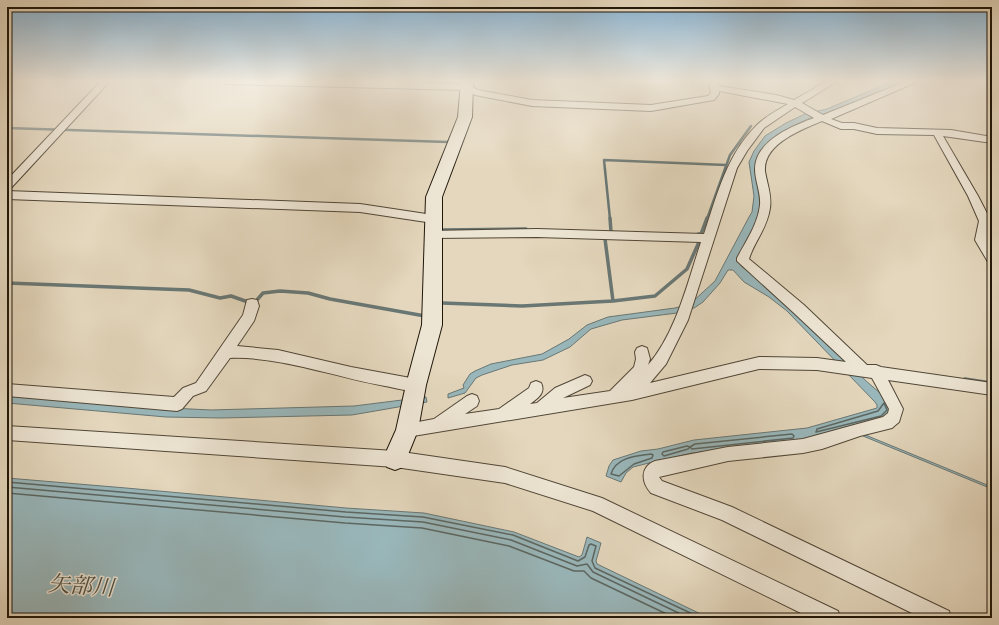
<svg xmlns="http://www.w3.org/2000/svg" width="999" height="625" font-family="Cardo,'Noto Serif JP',serif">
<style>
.water{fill:#99b7bb;stroke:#697774}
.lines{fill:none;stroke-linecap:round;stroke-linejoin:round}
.shore{stroke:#5c6762;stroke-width:1.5}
.stream-far1{stroke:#697774;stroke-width:2.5}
.stream{stroke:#697774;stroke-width:3.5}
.street-casing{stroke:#514737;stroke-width:2}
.secondary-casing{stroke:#20170a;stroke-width:2}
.street{fill:#ede5d4;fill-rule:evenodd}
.secondary{fill:#ede5d4;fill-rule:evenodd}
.labels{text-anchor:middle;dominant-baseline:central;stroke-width:3;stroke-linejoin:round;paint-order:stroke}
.near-water-label{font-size:22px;font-style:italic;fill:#4a4f48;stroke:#ede5d4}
</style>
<rect width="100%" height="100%" fill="#e4d7bd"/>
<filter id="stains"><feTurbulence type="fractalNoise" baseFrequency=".005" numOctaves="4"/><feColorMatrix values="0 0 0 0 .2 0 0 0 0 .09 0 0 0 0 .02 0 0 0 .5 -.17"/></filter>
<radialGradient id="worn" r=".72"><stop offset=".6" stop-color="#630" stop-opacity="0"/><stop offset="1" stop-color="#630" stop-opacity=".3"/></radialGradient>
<!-- water -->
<path class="water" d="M893 81H904L870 97 829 113 810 118 793 126 770 141 758 157 761 195 759 214 741 266 745 269H747L842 355 865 380 888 400 890 406 888 416 803 441 692 453 649 463 633 467 626 473 621 482 606 476 609 466 613 460 641 451 658 449 694 440 807 428 877 408V405L875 402 787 311 769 297 744 282 733 270H728L720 283 703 302 694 308 677 313 622 320 591 329 570 347 543 360 512 365 482 375 476 378 465 393 448 398V394L464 388 463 385 470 374 475 371 491 364 542 354 569 339 587 325 608 317 675 308 690 304 715 281 749 217 752 212 754 196 749 162 754 151 765 136 786 123 805 114 827 109Z
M7 395 109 405 211 410 354 406 426 397 427 402 352 415 221 418 166 417 7 403Z
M863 434 992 487V489L863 436Z
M7 478 126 488 346 508 424 513 514 532 579 557 582 555 587 537 601 543 596 561 597 564 709 618H7Z"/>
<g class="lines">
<!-- shore -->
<path class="shore" d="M884 403 887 410 881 416 816 432 817 429 878 411Z
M792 434 794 436 793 438 692 449 690 447 695 444Z
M687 446 690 447 688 449 664 456 662 454 663 452Z
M651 454 653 455 652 458 634 464 619 476 611 474C616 457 636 456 651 454Z
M7 482 346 512 423 517 513 535 578 561 585 557 589 545 591 544 596 546 592 561 595 568 701 618
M7 487 345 517 423 522 511 540 577 566 587 564 593 572 689 618
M7 493 345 523 422 528 509 546 574 571H584L591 578 675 618"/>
<!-- stream-far1 -->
<path class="stream-far1" d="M7 128 448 142 450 138
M610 219 604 160 726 165
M707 219 730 155 751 126"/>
<!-- stream -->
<path class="stream" d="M610 218 611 232
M442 230 526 229
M992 232 988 239 992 246
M698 234H701L707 218
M605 239 613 301
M7 283 189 290 220 298 231 296 248 302
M256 301 263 293 280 291 308 293 330 299 425 316
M442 303 522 306 613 301 655 296 687 269 699 242
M965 379 991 383"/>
<defs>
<path id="street" d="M101 81H110L11 188 7 189V180Z
M222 81H341L467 84 478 90 532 100 651 105 708 96 711 93 709 81H717L719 86 776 95 794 100 827 81H838L802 103 823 115 907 81H919L831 119 842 123H854L877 128 951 130 992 137V143L943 136 978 196 991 221 987 240 992 249V263L988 262 975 240 979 221 968 196 934 135 877 134 854 129H841L822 121C801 130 763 144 765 171 767 184 772 195 770 208 767 229 754 242 749 259L804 305 867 365H876L881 367 992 383V395L888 380 903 409 899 422 892 428 860 436 822 449 803 453 728 461 659 477 662 481 732 507 949 611 951 618H922L722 520 651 493C641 482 640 467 655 461L728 447 803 439 883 417 888 413 889 409 872 378 817 370 759 369 632 400 407 437 402 435 399 430 402 425 434 419 467 396 472 394 477 396 479 401 477 406 465 414 499 409 529 388 531 383 536 381 541 383C546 393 538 398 530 404L537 403 555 388 585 375 590 377 592 381 590 385 563 398 610 391 634 367 636 359 635 352 637 348 642 346 647 348 650 359 648 365C676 333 688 281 701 242L537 237 433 238 429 237 427 234 429 231 537 229 704 234C717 195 727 154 757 125 766 116 778 110 788 104L719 91V94L714 100 651 111 532 106 475 95 465 90 226 84ZM795 107 814 118C792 126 755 141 755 169 755 181 761 193 760 205 758 224 746 241 737 258V261L794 313 846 362 817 358 759 357 650 383 666 364 688 320 737 168 747 151 764 128Z
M7 191 360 204 433 215 437 216 439 219 437 222 433 223 360 212 7 199Z
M252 299 257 300 259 306 254 321 237 346 278 350 351 367 416 379 421 381 423 385 421 389C411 393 396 388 385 386 335 377 280 356 230 358L206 391 193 396 182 409 177 411 7 396V384L174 397 183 388 196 383 243 315 247 300Z
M7 426 395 451 505 467 602 498 838 611 840 618H811L593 511 505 483 395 467 7 440Z"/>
<path id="secondary" d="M461 81H473L472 117 442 197V325L426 385 418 430 403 467 395 470 387 467 383 459 396 430 406 385 422 325 426 197 458 117Z"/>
</defs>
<!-- street casing -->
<use href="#street" class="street-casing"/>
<!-- secondary casing -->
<use href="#secondary" class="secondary-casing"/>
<!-- street -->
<use href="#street" class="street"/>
<!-- secondary -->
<use href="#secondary" class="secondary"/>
</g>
<!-- sky -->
<linearGradient id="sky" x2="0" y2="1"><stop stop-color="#88b5d6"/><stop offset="0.48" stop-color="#f3ede1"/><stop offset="1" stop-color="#f3ede1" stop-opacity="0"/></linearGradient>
<rect width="999" height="169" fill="url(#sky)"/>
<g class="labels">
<!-- near-water labels -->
<g class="near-water-label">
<text transform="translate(81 586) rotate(4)">矢部川</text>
</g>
</g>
<!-- margin -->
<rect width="999" height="625" fill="none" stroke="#e4d7bd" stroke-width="24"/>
<rect x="8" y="8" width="983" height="609" fill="none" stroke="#20170a" stroke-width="2"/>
<rect x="12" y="12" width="975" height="601" fill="none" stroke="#20170a"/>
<rect width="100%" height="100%" filter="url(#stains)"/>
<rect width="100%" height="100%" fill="url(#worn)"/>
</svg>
